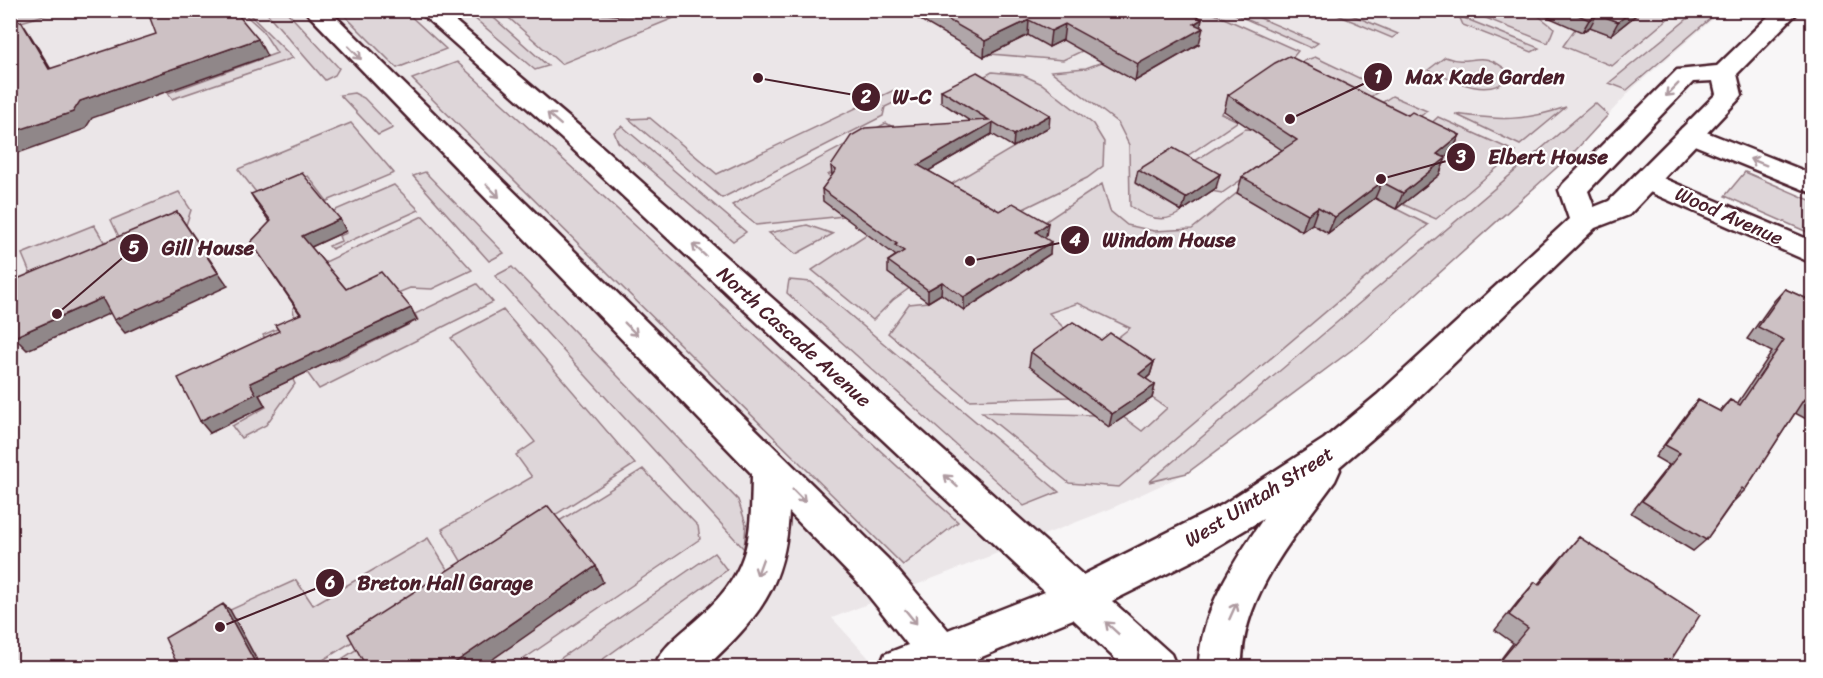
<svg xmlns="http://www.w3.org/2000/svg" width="1823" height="678" font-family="Sriracha,sans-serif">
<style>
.built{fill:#ebe6e8}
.green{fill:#ded6d9;stroke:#947a82;stroke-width:1.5}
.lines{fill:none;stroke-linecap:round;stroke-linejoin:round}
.minor-casing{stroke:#4a1f2b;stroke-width:5}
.secondary-casing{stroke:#4a1f2b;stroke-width:5}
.minor{fill:#fff;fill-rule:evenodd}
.secondary{fill:#fff;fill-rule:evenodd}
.wall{fill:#b0a6a9;stroke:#4a1f2b;stroke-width:1.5}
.shaded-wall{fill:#908789;stroke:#4a1f2b;stroke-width:1.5}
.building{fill:#cdc1c4;stroke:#4a1f2b;stroke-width:1.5}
.oneway{stroke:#ae9aa0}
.labels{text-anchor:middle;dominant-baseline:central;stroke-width:4.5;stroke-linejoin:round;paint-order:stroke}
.street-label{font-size:20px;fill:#4a1f2b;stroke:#fff}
.leader{fill:none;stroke:#4a1f2b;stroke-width:2}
.callout-dot{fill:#4a1f2b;stroke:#fff;stroke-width:2}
.mark-label{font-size:18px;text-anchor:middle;font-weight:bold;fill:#fff}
.callout-label{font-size:21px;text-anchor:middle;font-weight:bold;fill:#4a1f2b;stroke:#fff;stroke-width:4.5;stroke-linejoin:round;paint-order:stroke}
</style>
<rect width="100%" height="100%" fill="#f8f6f7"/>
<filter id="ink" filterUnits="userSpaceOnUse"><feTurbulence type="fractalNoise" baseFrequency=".0167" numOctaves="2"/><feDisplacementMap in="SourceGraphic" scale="12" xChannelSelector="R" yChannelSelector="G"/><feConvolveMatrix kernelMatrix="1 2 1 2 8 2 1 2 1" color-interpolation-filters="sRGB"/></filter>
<g filter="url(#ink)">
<!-- built -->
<path class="built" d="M10 11H1722L1634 87 1574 152 1365 340 1187 473 1110 509 832 618 878 668 11 667Z"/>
<!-- green -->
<path class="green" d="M591 10 620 16 691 11 561 64 501 11Z
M1476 10 1532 11 1554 28 1548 43 1471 12Z
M11 11H46L48 14 11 25Z
M241 11H246L293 58 172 99 168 93 277 53 262 30Z
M265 11H286L339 68 335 75 325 80Z
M340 11H405L446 49 397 68Z
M466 11H486L548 66 535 70Z
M1208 11 1298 51 1289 62 1221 113 1238 121 1187 156 1169 161 1136 184 1182 211C1165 225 1146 218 1130 206L1129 145 1118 123 1051 71 1086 68 1102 62 1135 80 1183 26Z
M1228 11H1244L1318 43 1311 48Z
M1328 11H1342L1398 34 1392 38Z
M1642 11H1677L1612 66 1563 46 1575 29 1582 32 1590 27 1611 35Z
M1697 11H1719L1627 90 1609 83Z
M1459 16 1539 48 1532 52 1463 25Z
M1088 27 1082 51 1063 60 990 54 1028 35 1049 47Z
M1315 57 1382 89 1360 104 1299 67 1304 61Z
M1445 57C1473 68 1479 46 1509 72L1508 79C1486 99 1452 80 1428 70Z
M457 62 958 522 903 565 412 79Z
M992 72 1023 75 1042 84 1093 124 1104 142 1103 166 1087 178 1011 215 893 300 873 320 812 270 867 234 1048 127 974 82Z
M894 90 908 96 885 107 883 116 722 198 629 119 650 118 717 174Z
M354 93 364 98 393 128 378 135 340 95Z
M1392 96 1427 111 1398 134 1305 154Z
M1595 103 1608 115 1574 152 1365 340 1187 473 1149 482Z
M1566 107 1520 145 1455 114C1500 120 1522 122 1566 107Z
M1438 117 1516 152 1436 219 1402 204 1438 175 1419 135Z
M351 123 394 173 327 201 308 176 259 196 238 169Z
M886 123 931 149 852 161 828 175 837 183 844 216 756 225 732 205Z
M622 126 746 232 733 241 618 142 614 132Z
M1245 129 1310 132 1222 193 1211 191 1182 174 1193 162Z
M425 172 504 253 489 261 413 176Z
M1745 172 1812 201V234L1725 196Z
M1102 184 1110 211 1127 225 1154 231 1192 229 1237 193 1302 231 1312 224 1328 233 1359 190 1428 225 1119 487 1069 483 982 412 1094 415 1109 426 1123 417 1142 431 1167 408 1136 387 1107 346 1130 328 1078 303 1049 313 1071 335 1070 397 969 400 888 333 909 304 928 302 941 294 964 310 1034 229Z
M394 185 419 210 332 249 329 246 341 241 339 236 347 233 331 212Z
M179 192 191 210 186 225 135 247 122 243 111 220Z
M423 216 472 270 432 289 410 288 274 342 295 384 266 425 241 438 232 426 266 407 241 364 269 345 263 335 295 321 293 308 337 287 321 264Z
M94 225 109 250 33 280 22 254Z
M807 225 833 234 796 254 769 233Z
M512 267 738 500 746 524 744 549 495 276Z
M789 280 811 282 1059 492 1024 506 787 293Z
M477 284 493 302 319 389 306 371 327 361H335L418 320 415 314Z
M503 310 635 464 467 571 442 529 532 477 516 455 535 442 451 338Z
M643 469 698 526 700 539 512 667 480 668 602 582 556 523Z
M428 538 453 579 312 667H261L230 610 296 580 313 605Z
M714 553 727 570 592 667H548Z
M360 647 372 668H328Z"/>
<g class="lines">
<defs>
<path id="minor" d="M1691 126 1812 174V193L1682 140 1678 134 1682 128Z
M1646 171 1812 241V263L1636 186 1632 180 1636 174Z"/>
<path id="secondary" d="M304 10H329L888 559 948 630 1045 592 562 139 417 10H442L580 127 1083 575 1222 505 1324 439 1377 395 1569 219 1559 190 1563 184 1677 70 1717 66 1775 10H1800L1737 74 1742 95 1738 100 1629 215 1595 228 1401 414 1339 467 1340 470 1335 481C1296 535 1240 597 1242 668H1199C1199 613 1233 563 1263 519L1196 559 1112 601 1171 654 1177 668H1125L1073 619 972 661 974 668H879L885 654 908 645 860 585 789 512C785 588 758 618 705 668H653C662 647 679 635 695 621 750 573 751 543 752 474ZM1713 81 1716 94 1609 201 1594 207 1588 191 1693 82Z"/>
</defs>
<!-- minor casing -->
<use href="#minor" class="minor-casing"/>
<!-- secondary casing -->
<use href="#secondary" class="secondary-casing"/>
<!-- minor -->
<use href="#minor" class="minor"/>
<!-- secondary -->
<use href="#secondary" class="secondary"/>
</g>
<!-- wall -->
<path class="wall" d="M590 10H666L658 13 639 16 603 14Z
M903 10H1185L1202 19 1200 27 1199 44 1135 81 1063 40 1049 47 1028 35 984 57Z
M1532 10H1642L1611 35 1590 27 1582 32Z
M941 90 1049 127 1013 147 992 134 928 171 999 211 1046 236 1044 237 1050 254 964 310 941 294 928 302 888 273V261L895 256V255L823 201 822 189 832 176 831 166 970 121 941 102Z
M1228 95 1408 115 1460 135 1452 151 1445 157 1446 158 1439 175 1396 209 1375 198 1328 233 1312 224 1302 231 1237 193 1242 177 1282 150 1224 111Z
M1138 170 1216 188 1182 211 1135 183Z
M251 194 346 231 311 247 346 289 411 308 417 320 259 395 265 406 210 433 279 331 300 314 251 242 270 222 258 206Z
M1785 289 1812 301V422L1795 413 1745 490 1733 502 1706 540 1693 551 1631 513 1669 465 1655 457 1688 412 1698 400 1719 411 1730 400 1737 404 1772 352 1747 339 1774 301Z
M1101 340 1154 362 1150 375 1146 379 1155 385 1152 398 1109 427 1029 366 1031 352Z
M1579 537 1666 668H1494L1513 643 1495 630 1521 598 1535 582 1538 584Z"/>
<!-- shaded-wall -->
<path class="shaded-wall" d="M638 10H666L658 13 639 16Z
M1633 10H1642L1611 35 1618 22Z
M1597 14 1590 27 1582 32 1589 20Z
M1202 19 1200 30 1203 28 1199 44 1135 81 1138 64Z
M1029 20 1028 35 984 57 985 41Z
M21 21 32 38 61 86 49 69Z
M1065 24 1063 40 1049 47 1051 31Z
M258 39 267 56 92 118 85 129 10 156V133L80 101Z
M1050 115 1049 127 1013 147 1014 135Z
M993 122 992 134 918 177V165Z
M1460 135 1452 151 1429 170 1437 154Z
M1446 158 1439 175 1396 209 1403 193Z
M1220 174 1216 188 1182 211 1186 198Z
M1382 182 1375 198 1328 233 1335 217Z
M1318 207 1312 224 1302 231 1308 214Z
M177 212 228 286 125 333 114 320Z
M340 219 346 231 309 248 302 236Z
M1048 223 1046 236 1034 244 1036 232Z
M1051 242 1050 254 964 310V297Z
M942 282 941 294 928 302V290Z
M102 298 113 312 27 350 14 337Z
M411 308 417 320 259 395 265 406 210 433 200 421 250 383Z
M1154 362 1150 375 1136 387 1139 374Z
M1155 385 1152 398 1109 427 1112 414Z
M596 566 603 582 480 668H447Z
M223 604 230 610 261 668H258Z"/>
<!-- building -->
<path class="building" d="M147 10H234L258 39 80 101 73 112 10 133V24L21 21 49 69 156 34Z
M931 10H1185L1202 19 1194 24 1203 28 1138 64 1065 24 1051 31 1029 20 985 41Z
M1567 10H1633L1618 22 1597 14 1589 20Z
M1289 56 1408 115 1412 112 1460 135 1437 154 1446 158 1403 193 1382 182 1335 217 1318 207 1308 214 1242 177 1297 140 1228 95 1275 63Z
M977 72 1050 115 1014 135 993 122 918 165 999 211 1013 203 1048 223 1036 232 1051 242 964 297 942 282 928 290 888 261 904 251 895 245 897 244 822 189 836 170 831 166 851 136 865 128 989 120 941 90Z
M1173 148 1220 174 1186 198 1138 170Z
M302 173 340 219 302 236 346 289 381 272 411 308 250 383 256 394 200 421 178 378 279 331 275 325 301 314 251 242 271 221 251 194Z
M177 212 218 273 114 320 102 298 14 337 10 327V294L14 292 10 282Z
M1785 289 1812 301V403L1804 399 1745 490 1742 488 1706 540 1642 501 1680 453 1665 445 1698 400 1721 412 1730 400 1740 405 1784 340 1758 327Z
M1073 322 1101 340 1110 333 1154 362 1139 374 1155 385 1112 414 1031 352Z
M548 506 596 566 447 668H367L348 634Z
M1579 537 1700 615 1666 668H1513L1502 659 1528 628 1509 615 1535 582 1539 585Z
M223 604 258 668H179L165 638Z"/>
<!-- one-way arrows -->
<defs><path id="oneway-shaft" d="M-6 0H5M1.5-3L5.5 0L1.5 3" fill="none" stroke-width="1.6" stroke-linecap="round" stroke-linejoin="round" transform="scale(1.5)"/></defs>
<g class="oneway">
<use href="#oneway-shaft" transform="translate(355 53) rotate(46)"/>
<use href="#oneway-shaft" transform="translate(1672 90) rotate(135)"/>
<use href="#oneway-shaft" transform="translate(554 119) rotate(-139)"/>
<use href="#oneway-shaft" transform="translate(1758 162) rotate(-158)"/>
<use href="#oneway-shaft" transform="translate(493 191) rotate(45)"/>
<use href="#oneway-shaft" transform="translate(699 250) rotate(-138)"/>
<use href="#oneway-shaft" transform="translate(631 329) rotate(45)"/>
<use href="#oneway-shaft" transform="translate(951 481) rotate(-138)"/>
<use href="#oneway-shaft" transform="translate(799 496) rotate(45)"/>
<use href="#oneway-shaft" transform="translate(760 567) rotate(110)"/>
<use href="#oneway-shaft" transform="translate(1233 611) rotate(-66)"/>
<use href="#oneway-shaft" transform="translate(911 617) rotate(51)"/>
<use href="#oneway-shaft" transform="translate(1112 628) rotate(-138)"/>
</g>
</g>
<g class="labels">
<!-- street labels -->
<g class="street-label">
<text transform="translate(1729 216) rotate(24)">Wood Avenue</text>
<text transform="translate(794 337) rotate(42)">North Cascade Avenue</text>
<text transform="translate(1259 497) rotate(-32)">West Uintah Street</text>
</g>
</g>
<!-- callouts -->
<path class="leader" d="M1290 119L1378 77M758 78L866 97M1381 179L1461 157M970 261L1075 240M57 314L134 248M220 627L330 583"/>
<g class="callout-dot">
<circle cx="1290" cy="119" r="6"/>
<circle cx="758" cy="78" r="6"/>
<circle cx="1381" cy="179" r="6"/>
<circle cx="970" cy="261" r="6"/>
<circle cx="57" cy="314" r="6"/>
<circle cx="220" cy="627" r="6"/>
<circle cx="1378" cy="77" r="15"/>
<circle cx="866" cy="97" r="15"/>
<circle cx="1461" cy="157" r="15"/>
<circle cx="1075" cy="240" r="15"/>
<circle cx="134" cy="248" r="15"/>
<circle cx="330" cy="583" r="15"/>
</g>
<g class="mark-label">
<text x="1378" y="83">1</text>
<text x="866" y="103">2</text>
<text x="1461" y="163">3</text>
<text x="1075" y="246">4</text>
<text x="134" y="254">5</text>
<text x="330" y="589">6</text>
</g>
<g class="callout-label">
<text x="1485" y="84">Max Kade Garden</text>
<text x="912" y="104">W-C</text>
<text x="1548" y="164">Elbert House</text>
<text x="1169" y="247">Windom House</text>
<text x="208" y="255">Gill House</text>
<text x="445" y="590">Breton Hall Garage</text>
</g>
<!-- margin -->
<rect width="1823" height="678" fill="none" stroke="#fff" stroke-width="36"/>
<rect x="18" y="18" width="1787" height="642" fill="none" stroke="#4a1f2b" stroke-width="2" filter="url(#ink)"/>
</svg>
